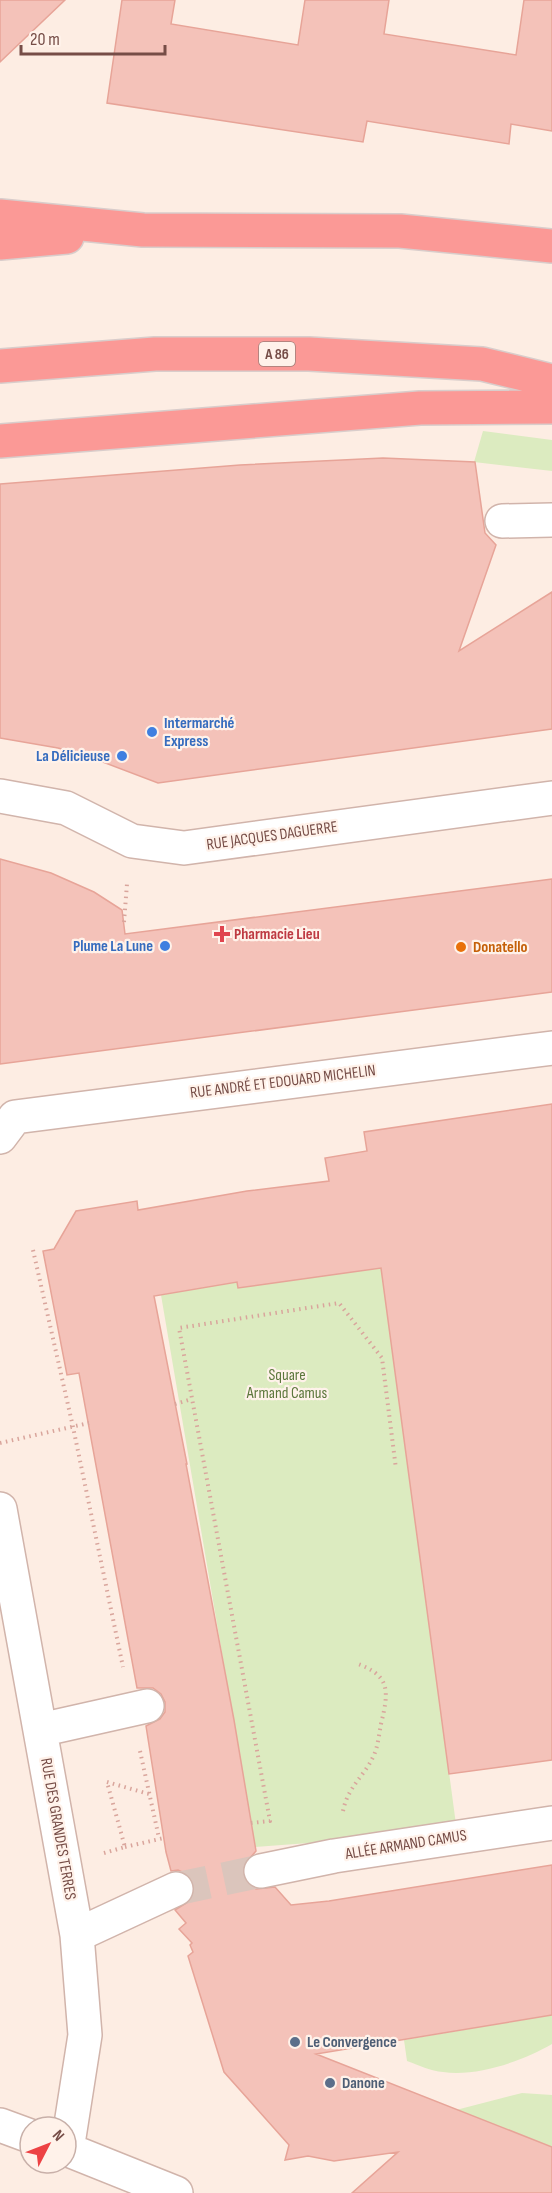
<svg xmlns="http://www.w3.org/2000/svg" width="552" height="2193" font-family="'Sofia Sans Condensed',sans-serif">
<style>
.green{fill:#dcebc0}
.building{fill:#f4c2b9;stroke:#e7a498;stroke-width:1.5}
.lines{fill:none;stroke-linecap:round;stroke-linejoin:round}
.minor-tunnel{stroke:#dbc5bc;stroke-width:33;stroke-dasharray:33 16;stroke-linecap:butt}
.minor-casing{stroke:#d1b4ab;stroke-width:36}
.highway-casing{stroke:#d9cdcb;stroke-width:36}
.path{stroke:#d9a59c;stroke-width:4;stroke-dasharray:1.5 4.5;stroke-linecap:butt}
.minor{stroke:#fff;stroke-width:33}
.highway{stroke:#fb9996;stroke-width:33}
.shop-dot{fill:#3f7fe0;stroke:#fff2ea;stroke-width:2}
.health-dot{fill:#e0444e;stroke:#fff2ea;stroke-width:2}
.food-dot{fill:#e8710a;stroke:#fff2ea;stroke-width:2}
.service-dot{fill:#5c6f8a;stroke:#fff2ea;stroke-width:2}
.labels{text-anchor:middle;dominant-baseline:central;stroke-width:4.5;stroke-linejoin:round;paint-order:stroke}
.shield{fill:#fff2ea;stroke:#9f7e78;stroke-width:1.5}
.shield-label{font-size:15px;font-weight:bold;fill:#764d47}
.shop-label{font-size:16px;font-weight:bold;fill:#366cbe;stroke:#fff2ea;text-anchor:end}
.street-label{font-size:16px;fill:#764d47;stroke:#fff2ea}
.health-label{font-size:16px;font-weight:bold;fill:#be3a42;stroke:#fff2ea;text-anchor:start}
.food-label{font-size:16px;font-weight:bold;fill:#c56008;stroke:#fff2ea;text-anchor:start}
.park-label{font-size:16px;fill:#5c773c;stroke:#fff2ea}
.service-label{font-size:16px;font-weight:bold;fill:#4e5e75;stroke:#fff2ea;text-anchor:start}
</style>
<rect width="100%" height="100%" fill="#fdede3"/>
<!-- green -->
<path class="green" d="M483 431 552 440V471L474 462Z
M380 1256 457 1832 255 1847 161 1295Z
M552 2015V2044C523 2061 477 2077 443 2072 431 2071 418 2065 407 2061L404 2040Z
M522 2093 552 2095V2147L456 2110Z"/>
<!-- building -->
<path class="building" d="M0 0H65L0 62Z
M122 0H175L171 24 298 45 305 0H389L384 34 516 55 524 0H552V131L511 124 509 144 367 121 363 142 107 103Z
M383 458 475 462 485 533 496 545 459 651 552 592V729L158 783 87 756 58 748 0 738V484L240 465Z
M0 859 51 873 94 892 122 910 125 934 552 879V992L0 1064Z
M552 1104V1760L449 1774 381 1268 238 1288 237 1282 154 1296 187 1464H186L234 1720 256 1851 243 1866V1875L247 1883 256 1889 275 1887 291 1905 329 1901 552 1865V2015L316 2054 552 2147V2193H352L398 2152 334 2161 308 2156 285 2160 289 2145 224 2072 188 1956 193 1952 190 1945 192 1943 179 1929 186 1923 175 1910 191 1900 195 1890 193 1882 187 1874 178 1870 171 1871 166 1852 146 1726 160 1719 165 1712V1702L161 1694 153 1688H137L79 1373 67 1375 43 1251 54 1249 76 1211 137 1201 138 1210 247 1191 329 1181 325 1158 367 1151 364 1132Z"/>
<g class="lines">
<!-- minor-tunnel -->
<path class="minor-tunnel" d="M176 1889 261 1871"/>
<defs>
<path id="minor" d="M502 521 552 520
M0 796 66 808 132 841 184 848 552 798
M0 1137 15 1117 552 1048
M0 1509 77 1935 85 2035 67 2150
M40 1730 147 1706
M261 1871 334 1856 552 1823
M77 1935 176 1889
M0 2125 30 2136
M66 2149 176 2193"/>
<path id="highway" d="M0 216 143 230 400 231 552 246
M0 243 67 237
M0 366 155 354H309L482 364 552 381
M0 441 420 408 552 407"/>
</defs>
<!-- minor casing -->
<use href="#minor" class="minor-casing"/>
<!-- highway casing -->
<use href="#highway" class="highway-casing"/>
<!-- path -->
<path class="path" d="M124 922 127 884
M33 1250 73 1427 123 1667
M175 1404 192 1399
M0 1443 89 1423
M140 1751 159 1838
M107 1782 149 1794
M343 1811C348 1786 364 1777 374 1755 378 1746 379 1734 381 1724 389 1691 391 1675 355 1663
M251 1823 270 1821 179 1328 339 1303 382 1358 396 1469
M125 1847 164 1838
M104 1853 125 1847 107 1782"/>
<!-- minor -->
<use href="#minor" class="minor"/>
<!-- highway -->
<use href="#highway" class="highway"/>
</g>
<!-- markers -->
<g class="shop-dot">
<circle cx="152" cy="732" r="6"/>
<circle cx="122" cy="756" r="6"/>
<circle cx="165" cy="946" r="6"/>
</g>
<path class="health-dot" d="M219 925h6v6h6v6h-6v6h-6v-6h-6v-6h6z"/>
<circle class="food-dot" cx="461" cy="947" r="6"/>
<g class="service-dot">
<circle cx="295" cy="2042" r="6"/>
<circle cx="330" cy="2083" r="6"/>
</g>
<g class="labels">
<!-- shield labels -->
<rect class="shield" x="259" y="342" width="36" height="24" rx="4.5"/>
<g class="shield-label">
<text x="277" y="354">A 86</text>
</g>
<!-- shop labels -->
<g class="shop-label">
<text x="164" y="723" text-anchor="start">Intermarché<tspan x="164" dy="18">Express</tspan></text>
<text x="110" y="756">La Délicieuse</text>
<text x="153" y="946">Plume La Lune</text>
</g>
<!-- street labels -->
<g class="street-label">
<text transform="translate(272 836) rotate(-8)">RUE JACQUES DAGUERRE</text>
<text transform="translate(283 1082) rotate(-7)">RUE ANDRÉ ET EDOUARD MICHELIN</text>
<text transform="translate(58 1829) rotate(80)">RUE DES GRANDES TERRES</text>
<text transform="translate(406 1845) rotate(-9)">ALLÉE ARMAND CAMUS</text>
</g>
<!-- health labels -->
<g class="health-label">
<text x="234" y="934">Pharmacie Lieu</text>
</g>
<!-- food labels -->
<g class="food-label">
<text x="473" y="947">Donatello</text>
</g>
<!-- park labels -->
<g class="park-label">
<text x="287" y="1375">Square<tspan x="287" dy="18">Armand Camus</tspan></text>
</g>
<!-- service labels -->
<g class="service-label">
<text x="307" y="2042">Le Convergence</text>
<text x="342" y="2083">Danone</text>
</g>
</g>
<!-- north arrow -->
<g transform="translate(48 2145) rotate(48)"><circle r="28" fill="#fff2ea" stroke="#c8b0a9" stroke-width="1.5"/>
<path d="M0-4.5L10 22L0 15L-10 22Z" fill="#ed4244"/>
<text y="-9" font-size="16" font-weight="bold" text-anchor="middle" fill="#764d47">N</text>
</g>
<!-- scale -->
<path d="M21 45v9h144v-9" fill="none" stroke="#764d47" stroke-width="3"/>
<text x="30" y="45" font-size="18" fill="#764d47" stroke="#fff2ea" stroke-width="4.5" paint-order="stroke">20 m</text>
</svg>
